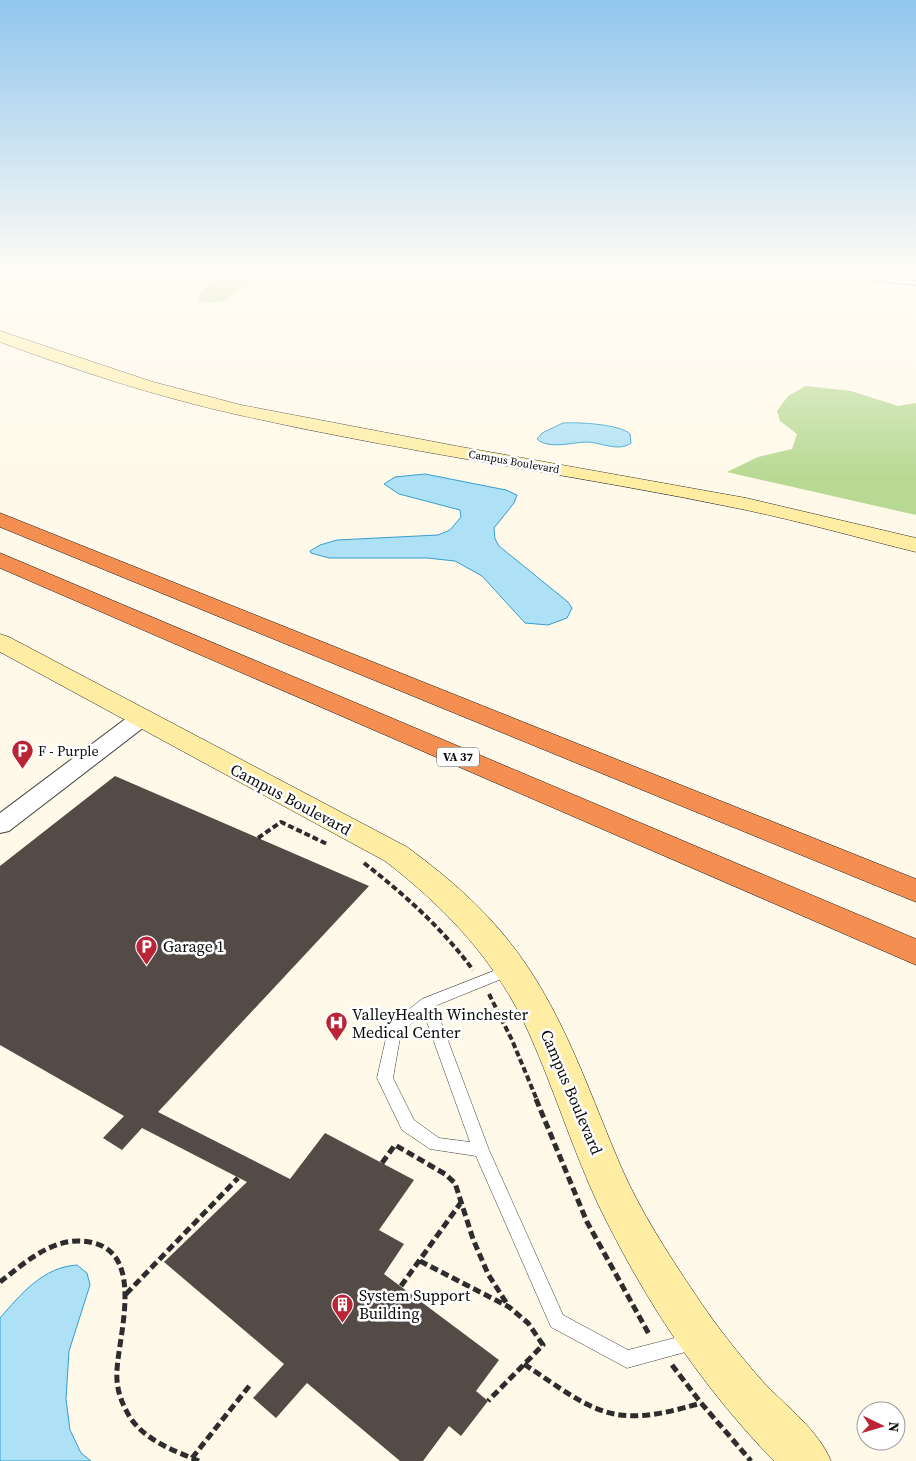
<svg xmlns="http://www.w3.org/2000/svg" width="916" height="1461" font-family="'Source Serif 4',serif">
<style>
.forest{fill:#b8d993}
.water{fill:#aee1f6;stroke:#359dcd}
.building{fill:#544b47}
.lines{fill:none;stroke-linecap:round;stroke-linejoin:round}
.lane-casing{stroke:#3e3e3e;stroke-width:1}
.street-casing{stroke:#3e3e3e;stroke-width:2}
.secondary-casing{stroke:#2d2d2d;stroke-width:1}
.highway-casing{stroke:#1c1c1c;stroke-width:1}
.path-far1{stroke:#2d2d2d;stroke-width:4;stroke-dasharray:6 3;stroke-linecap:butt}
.path{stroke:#2d2d2d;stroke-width:5;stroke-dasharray:8 4;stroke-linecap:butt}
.lane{fill:#fff;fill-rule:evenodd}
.street{fill:#fff;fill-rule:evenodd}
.secondary{fill:#ffeda4;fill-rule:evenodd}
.highway{fill:#f58e51;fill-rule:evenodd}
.labels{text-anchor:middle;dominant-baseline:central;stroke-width:5;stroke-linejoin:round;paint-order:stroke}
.far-street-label{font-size:11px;fill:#0b0b0b;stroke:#fff}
.shield{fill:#fff;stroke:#545454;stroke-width:1}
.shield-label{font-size:12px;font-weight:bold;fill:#0b0b0b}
.poi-label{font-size:14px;fill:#0b0b0b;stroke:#fff;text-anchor:start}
.near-street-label{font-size:16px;fill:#0b0b0b;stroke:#fff}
.near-poi-label{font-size:16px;fill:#0b0b0b;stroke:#fff;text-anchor:start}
</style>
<rect width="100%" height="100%" fill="#fff9e9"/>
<!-- forest -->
<path class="forest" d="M228 273H267L223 301 209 303 198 301C201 285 215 280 228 273Z
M806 386 851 391 898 406 916 403V515L727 472 758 457 792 449 797 434 780 421 777 411 788 396Z"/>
<!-- water -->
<path class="water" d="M563 423C577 422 620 424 630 434L631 443C619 452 602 443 588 442 573 442 549 450 537 439L542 433Z
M425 474 506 490 517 495 514 503 494 528 495 539 499 546 568 602 572 608 567 618 548 625 525 623 482 576 455 561 427 558H329L311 553 310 551 320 545 337 540 438 535 450 530 461 517 460 510 399 494 384 484 395 477Z
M77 1265 87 1273 90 1285 69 1351 66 1399 70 1430 81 1453 91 1461H0V1318C21 1294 43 1267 77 1265Z"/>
<!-- building -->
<path class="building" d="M115 776 369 886 158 1112 290 1179 325 1133 414 1180 379 1230 404 1244 384 1274 499 1360 476 1391 488 1401 461 1436 449 1426 423 1461H400L307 1383 276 1418 253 1398 284 1364 164 1262 247 1182 142 1128 122 1150 103 1138 124 1116 0 1045V866Z"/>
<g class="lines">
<defs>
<path id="lane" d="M810 273H834L916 281V285Z
M509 965 514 966 516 970 514 974 435 1006 489 1150 563 1315 628 1350 694 1333 700 1336 703 1342 700 1348 627 1368 551 1327 476 1156 430 1149 402 1130 377 1078 389 1025 422 999ZM424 1014 470 1142 439 1138 414 1120 393 1078 401 1032Z"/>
<path id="street" d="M140 712 148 714 151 719 148 724 9 831 0 833V813L132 714Z"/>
<path id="secondary" d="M0 331 153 382 241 405 456 446 746 498 916 538V552C859 538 803 522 746 510 578 475 407 453 239 415 158 397 78 371 0 342Z
M0 634 9 637 407 847C452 880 493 916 525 963 569 1027 592 1100 622 1169 641 1212 667 1252 693 1291 714 1323 739 1355 765 1384 788 1408 818 1430 831 1461H774C700 1385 644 1299 598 1204 572 1148 554 1089 529 1033 497 962 446 908 385 861L0 652Z"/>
<path id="highway" d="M0 513 916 879V902L0 527Z
M0 553 916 939V965L0 568Z"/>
</defs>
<!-- lane casing -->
<use href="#lane" class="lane-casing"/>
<!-- street casing -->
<use href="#street" class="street-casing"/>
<!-- secondary casing -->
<use href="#secondary" class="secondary-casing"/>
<!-- highway casing -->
<use href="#highway" class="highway-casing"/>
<!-- path-far1 -->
<path class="path-far1" d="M258 838 281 822 327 844
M364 863C405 895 442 928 473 970
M489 994 512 1040 537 1100"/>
<!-- path -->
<path class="path" d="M536 1099 587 1222 650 1336
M382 1163 395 1145 445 1174 455 1183 473 1239 488 1274 509 1307
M420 1261 509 1307 528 1323 543 1345 488 1401
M0 1282C27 1261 57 1233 94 1243 144 1256 119 1334 117 1370 116 1384 119 1397 126 1410 139 1438 172 1450 199 1461
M401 1286 462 1201
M126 1294 238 1178
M524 1364C597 1413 611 1430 701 1403
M672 1365 701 1403 751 1461
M192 1458 250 1385"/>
<!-- lane -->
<use href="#lane" class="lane"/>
<!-- street -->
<use href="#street" class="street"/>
<!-- secondary -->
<use href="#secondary" class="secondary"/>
<!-- highway -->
<use href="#highway" class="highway"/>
</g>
<!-- sky -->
<linearGradient id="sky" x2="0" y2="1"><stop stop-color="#91c6ee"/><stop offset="0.57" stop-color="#fffcf5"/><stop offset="1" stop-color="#fffcf5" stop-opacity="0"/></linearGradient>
<rect width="916" height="478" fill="url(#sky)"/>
<!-- icons -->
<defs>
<symbol id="parking-pin" viewBox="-11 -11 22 30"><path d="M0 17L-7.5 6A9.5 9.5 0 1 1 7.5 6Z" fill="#bb2437" stroke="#fff"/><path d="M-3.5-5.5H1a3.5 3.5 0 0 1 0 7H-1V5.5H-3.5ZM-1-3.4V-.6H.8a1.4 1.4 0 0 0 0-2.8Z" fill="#fff"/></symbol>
<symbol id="hospital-pin" viewBox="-11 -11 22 30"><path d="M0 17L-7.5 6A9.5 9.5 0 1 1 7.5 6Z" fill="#bb2437" stroke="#fff"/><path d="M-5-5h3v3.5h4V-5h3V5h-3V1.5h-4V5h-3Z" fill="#fff"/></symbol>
<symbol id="building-pin" viewBox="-11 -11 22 30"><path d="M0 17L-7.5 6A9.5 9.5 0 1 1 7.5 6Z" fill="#bb2437" stroke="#fff"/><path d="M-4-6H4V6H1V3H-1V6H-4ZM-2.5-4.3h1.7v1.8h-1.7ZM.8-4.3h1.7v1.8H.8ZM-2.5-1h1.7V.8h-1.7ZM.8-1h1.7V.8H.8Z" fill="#fff"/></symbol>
</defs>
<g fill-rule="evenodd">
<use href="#parking-pin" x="10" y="738" width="25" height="34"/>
<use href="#parking-pin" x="134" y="934" width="25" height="34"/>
<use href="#hospital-pin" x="324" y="1010" width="25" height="34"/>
<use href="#building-pin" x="330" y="1292" width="25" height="34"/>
</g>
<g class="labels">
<!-- far-street labels -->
<g class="far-street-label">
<text transform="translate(514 462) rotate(10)">Campus Boulevard</text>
</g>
<!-- shield labels -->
<rect class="shield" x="437" y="747.5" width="42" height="19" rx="4"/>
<g class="shield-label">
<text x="458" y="757">VA 37</text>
</g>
<!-- poi labels -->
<g class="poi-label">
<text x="38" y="751">F - Purple</text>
</g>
<!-- near-street labels -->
<g class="near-street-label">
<text transform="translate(291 799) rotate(28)">Campus Boulevard</text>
<text transform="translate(572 1092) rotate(67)">Campus Boulevard</text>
</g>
<!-- near-poi labels -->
<g class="near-poi-label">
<text x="163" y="946">Garage 1</text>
<text x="352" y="1014">ValleyHealth Winchester<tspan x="352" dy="18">Medical Center</tspan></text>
<text x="359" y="1295">System Support<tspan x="359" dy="18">Building</tspan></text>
</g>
</g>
<!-- north arrow -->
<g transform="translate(881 1426) rotate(95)"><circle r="24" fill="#ffffff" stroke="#9d9d9d"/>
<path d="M0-4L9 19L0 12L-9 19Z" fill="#bb2437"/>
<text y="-8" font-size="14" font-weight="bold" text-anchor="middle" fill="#0b0b0b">N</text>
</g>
</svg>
